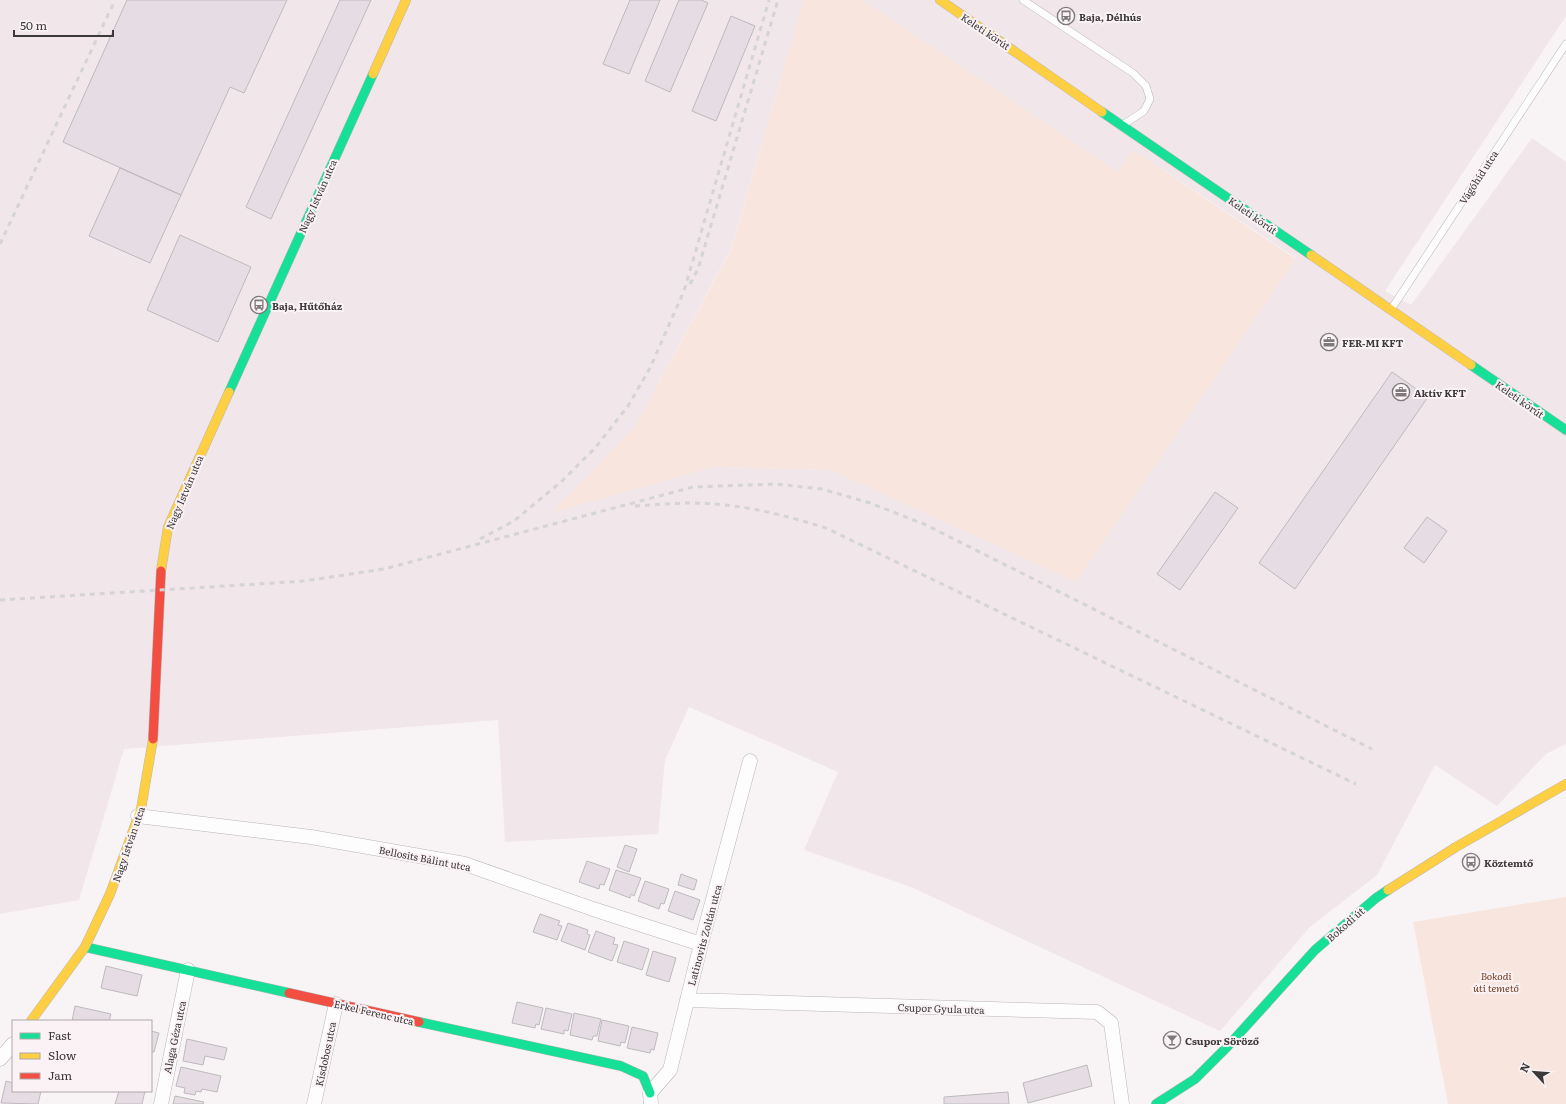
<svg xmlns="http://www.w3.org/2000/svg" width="1566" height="1104" font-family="Literata,serif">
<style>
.built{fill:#f1e6ea}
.green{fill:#f7e5de}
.building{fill:#e6dde4;stroke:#bcbabb}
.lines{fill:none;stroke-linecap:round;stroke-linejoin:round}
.lane-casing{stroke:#b8b5b6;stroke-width:8}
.street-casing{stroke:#b8b5b6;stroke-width:15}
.fast-casing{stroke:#b8b5b6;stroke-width:10}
.slow-casing{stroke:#b8b5b6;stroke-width:10}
.jam-casing{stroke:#b8b5b6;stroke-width:10}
.lane{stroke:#fefdfe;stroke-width:7}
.street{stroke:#fefdfe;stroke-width:14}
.fast{stroke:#16e098;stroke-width:9}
.slow{stroke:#ffcf43;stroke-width:9}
.jam{stroke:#f24e42;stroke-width:9}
.rail{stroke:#d4d4d4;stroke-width:3;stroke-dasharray:5 5;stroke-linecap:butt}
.labels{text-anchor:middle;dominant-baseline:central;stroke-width:4;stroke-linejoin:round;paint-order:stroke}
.poi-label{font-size:10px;font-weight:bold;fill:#3c393a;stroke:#faf2f5;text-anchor:start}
.street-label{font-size:10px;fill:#3c393a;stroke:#faf2f5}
.park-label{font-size:10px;font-style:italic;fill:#73381a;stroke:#faf2f5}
</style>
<rect width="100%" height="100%" fill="#f8f4f6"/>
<!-- built -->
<path class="built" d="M0 0H804L731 249 635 427 552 512 714 467 831 470 1076 582 1296 258 1133 150 1118 172 863 0H1566V16L1385 291 1411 305 1532 138 1566 162V744L1546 754 1497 806 1435 765 1377 875 1310 927 1220 1031 911 887 804 850 838 772 689 707 665 760 658 834 505 842 498 720 124 749 79 900 0 914Z"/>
<!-- green -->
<path class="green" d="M804 0H863L1118 172 1133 150 1296 259 1076 582 831 470 714 467 551 513 635 427 731 250Z
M1566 897V1104H1448L1413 922Z"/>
<!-- building -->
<path class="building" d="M127 0H287L244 93 230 87 181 195 63 142Z
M340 0H371L271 219 246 207Z
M630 0H660L629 74 603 64Z
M679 0H701L708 3 670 92 645 81Z
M731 16 755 26 716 121 692 111Z
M120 168 181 195 150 263 89 236Z
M180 235 251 267 218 342 147 310Z
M1392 372 1428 397 1295 589 1259 563Z
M1215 492 1238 508 1180 590 1157 574Z
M1427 517 1447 531 1424 563 1404 548Z
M625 845 637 849 629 872 617 867Z
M587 861 610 869 604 885 600 884 599 889 579 882Z
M616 870 641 878 634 896 631 894 630 898 609 890Z
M681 874 697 880 694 890 678 885Z
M645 881 669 889 664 904 661 903 659 909 638 901Z
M675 891 700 900 693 920 668 911Z
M540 914 560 921 558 925 562 926 557 940 533 932Z
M568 923 588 930 587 934 590 935 585 950 561 941Z
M596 931 615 938 613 944 618 945 612 961 588 952Z
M624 941 649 949 642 970 617 962Z
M653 951 676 958 669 982 646 975Z
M106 966 142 975 137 996 101 988Z
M517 1002 543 1008 539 1025 536 1024 535 1028 512 1023Z
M75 1006 111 1014 109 1021H72Z
M546 1008 572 1014 568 1031 564 1030V1034L541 1029Z
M574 1013 601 1019 597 1036H593L592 1040 570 1035Z
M602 1020 629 1026 625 1043 621 1042 620 1046 598 1041Z
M632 1027 658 1033 654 1050 651 1049 650 1053 627 1048Z
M151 1031 159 1033 154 1052H151Z
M187 1039 227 1048 224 1060 205 1056 203 1065 183 1061Z
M1087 1065 1092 1086 1028 1103 1023 1083Z
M181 1067 221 1076 217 1092 202 1089 201 1092 196 1091 195 1095 184 1093 185 1088 176 1086Z
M6 1081 13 1083V1091H41L38 1104 1 1103Z
M119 1091H145L142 1104H115Z
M1008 1092 1009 1104H944V1097Z
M175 1096 204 1102 203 1104H173Z"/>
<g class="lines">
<defs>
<path id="lane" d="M1023 0 1133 73 1146 86 1150 99 1144 111 1124 124
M1392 308 1566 44"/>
<path id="street" d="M138 816 311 837 465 864 593 909 701 944
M687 1000 1097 1012 1111 1023 1122 1104
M0 1059 13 1044
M161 1104 188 970
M314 1104 336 1004
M651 1104 650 1093 670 1070 701 944 750 761"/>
<path id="fast" d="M1102 112 1311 255
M1471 365 1566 430
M229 392 373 74
M85 947 289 993
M419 1022 621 1066 643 1076 650 1093
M1156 1104 1195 1079 1228 1046 1315 950 1376 898 1388 890"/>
<path id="slow" d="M940 0 1102 112
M373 74 406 0
M1311 255 1471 365
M161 571 168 527 229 392
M1388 890 1456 847 1566 784
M31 1021 85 947 110 894 141 809 153 739"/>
<path id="jam" d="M153 739 161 571
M289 993 419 1022"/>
</defs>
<!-- lane casing -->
<use href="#lane" class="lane-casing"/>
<!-- street casing -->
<use href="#street" class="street-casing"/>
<!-- fast casing -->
<use href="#fast" class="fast-casing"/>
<!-- slow casing -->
<use href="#slow" class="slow-casing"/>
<!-- jam casing -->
<use href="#jam" class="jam-casing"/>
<!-- lane -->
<use href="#lane" class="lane"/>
<!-- street -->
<use href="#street" class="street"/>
<!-- fast -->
<use href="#fast" class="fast"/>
<!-- slow -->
<use href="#slow" class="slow"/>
<!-- jam -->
<use href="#jam" class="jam"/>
<!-- rail -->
<path class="rail" d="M0 244 115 0
M690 284 698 269 778 0
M635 506C653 505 672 503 690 503 737 503 782 514 826 528L1356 784
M480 539 514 521 562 481 595 448 628 406 650 368 684 291 769 0
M0 600 305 581 384 569 693 487 775 484 822 489 870 503 924 524 1372 749"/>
</g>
<!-- icons -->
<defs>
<symbol id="bus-ring" viewBox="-11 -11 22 22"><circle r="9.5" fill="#faf2f5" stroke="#7e7a7c" stroke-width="1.5"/><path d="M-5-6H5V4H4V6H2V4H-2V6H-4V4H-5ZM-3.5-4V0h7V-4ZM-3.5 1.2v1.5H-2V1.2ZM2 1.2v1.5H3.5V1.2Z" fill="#7e7a7c"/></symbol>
<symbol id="office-ring" viewBox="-11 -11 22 22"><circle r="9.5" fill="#faf2f5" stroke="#7e7a7c" stroke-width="1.5"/><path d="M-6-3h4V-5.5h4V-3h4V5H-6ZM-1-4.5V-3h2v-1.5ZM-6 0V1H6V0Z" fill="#7e7a7c"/></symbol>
<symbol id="bar-ring" viewBox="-11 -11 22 22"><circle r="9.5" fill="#faf2f5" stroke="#7e7a7c" stroke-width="1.5"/><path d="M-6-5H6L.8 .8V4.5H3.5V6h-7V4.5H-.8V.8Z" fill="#7e7a7c"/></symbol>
</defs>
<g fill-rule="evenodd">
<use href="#bus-ring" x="1056" y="6" width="20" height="20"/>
<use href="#bus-ring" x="249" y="295" width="20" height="20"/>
<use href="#office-ring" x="1319" y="332" width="20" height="20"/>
<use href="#office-ring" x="1391" y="382" width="20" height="20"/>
<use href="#bus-ring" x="1461" y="852" width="20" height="20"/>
<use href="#bar-ring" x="1162" y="1030" width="20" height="20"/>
</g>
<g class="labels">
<!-- poi labels -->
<g class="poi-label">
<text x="1079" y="16">Baja, Délhús</text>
<text x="272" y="305">Baja, Hűtőház</text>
<text x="1342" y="342">FER-MI KFT</text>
<text x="1414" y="392">Aktív KFT</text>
<text x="1484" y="862">Köztemtő</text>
<text x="1185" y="1040">Csupor Söröző</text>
</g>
<!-- street labels -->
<g class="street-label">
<text transform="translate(986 31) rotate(34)">Keleti körút</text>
<text transform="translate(1478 177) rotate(-57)">Vágóhíd utca</text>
<text transform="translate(317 196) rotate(-66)">Nagy István utca</text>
<text transform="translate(1253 215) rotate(35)">Keleti körút</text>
<text transform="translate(1520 399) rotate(35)">Keleti körút</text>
<text transform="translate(184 492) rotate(-67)">Nagy István utca</text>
<text transform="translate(128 844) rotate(-71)">Nagy István utca</text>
<text transform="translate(425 858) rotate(11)">Bellosits Bálint utca</text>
<text transform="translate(1345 924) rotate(-41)">Bokodi út</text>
<text transform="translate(704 935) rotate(-75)">Latinovits Zoltán utca</text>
<text transform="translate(941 1008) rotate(2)">Csupor Gyula utca</text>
<text transform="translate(374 1012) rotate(13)">Erkel Ferenc utca</text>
<text transform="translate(174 1037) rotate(-78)">Alaga Géza utca</text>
<text transform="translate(325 1054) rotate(-78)">Kisdobos utca</text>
</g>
<!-- park labels -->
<g class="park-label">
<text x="1496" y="975">Bokodi<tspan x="1496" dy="12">úti temető</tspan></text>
</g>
</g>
<!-- legend -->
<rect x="12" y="1020" width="140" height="72" fill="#faf2f5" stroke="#aea8aa"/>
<rect x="20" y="1033" width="20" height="6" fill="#16e098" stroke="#aea8aa"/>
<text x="48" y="1040" font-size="12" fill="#3c393a">Fast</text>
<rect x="20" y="1053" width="20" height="6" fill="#ffcf43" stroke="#aea8aa"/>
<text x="48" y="1060" font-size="12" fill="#3c393a">Slow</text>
<rect x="20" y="1073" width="20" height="6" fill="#f24e42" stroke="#aea8aa"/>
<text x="48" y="1080" font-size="12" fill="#3c393a">Jam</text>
<!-- north arrow -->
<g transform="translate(1534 1072) rotate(296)" stroke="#faf2f5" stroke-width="3" paint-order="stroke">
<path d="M0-3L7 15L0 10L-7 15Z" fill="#3c393a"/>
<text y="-6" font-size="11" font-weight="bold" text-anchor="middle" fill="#3c393a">N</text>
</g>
<!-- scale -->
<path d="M14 30v6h99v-6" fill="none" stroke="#3c393a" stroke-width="2"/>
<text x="20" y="30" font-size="12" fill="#3c393a" stroke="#faf2f5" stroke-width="3" paint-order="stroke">50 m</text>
</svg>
